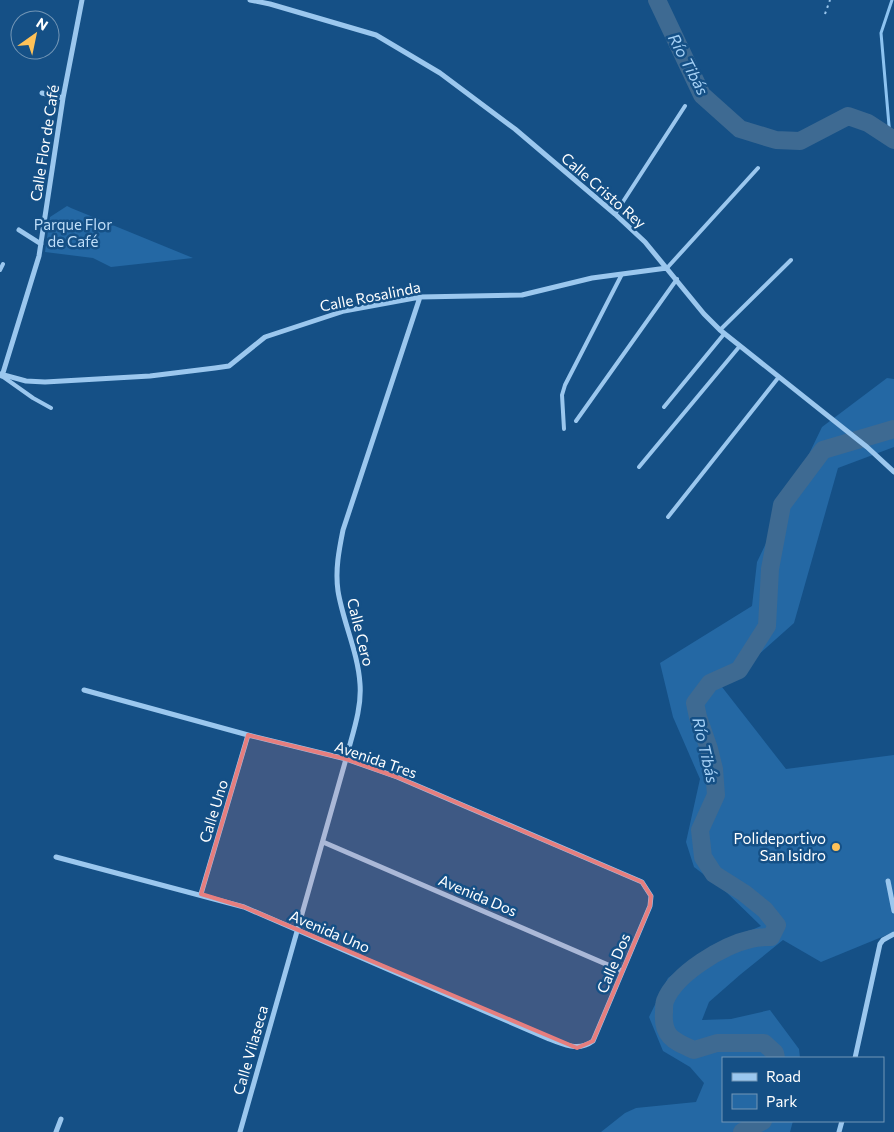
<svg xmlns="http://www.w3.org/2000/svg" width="894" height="1132" font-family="Commissioner,sans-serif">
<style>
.green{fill:#2468a4}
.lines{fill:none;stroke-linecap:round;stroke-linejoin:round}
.stream{stroke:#8dc3f1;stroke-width:3}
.river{stroke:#3e6a92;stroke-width:18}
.path{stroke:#9bc7ee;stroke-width:2;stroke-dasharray:2.5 4;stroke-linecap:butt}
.lane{stroke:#9bc7ee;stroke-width:4}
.street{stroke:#9bc7ee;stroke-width:5}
.marked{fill:#e67e7e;fill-opacity:0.2;stroke:#e67e7e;stroke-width:4;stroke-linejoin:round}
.poi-dot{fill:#ffc258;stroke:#155086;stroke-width:2}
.labels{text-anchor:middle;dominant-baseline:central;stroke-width:5;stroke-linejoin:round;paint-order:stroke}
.street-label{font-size:15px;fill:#fff;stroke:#155086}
.park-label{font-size:15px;fill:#c0dffa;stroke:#155086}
.poi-label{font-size:15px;fill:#fff;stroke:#155086;text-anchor:end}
.water-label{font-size:16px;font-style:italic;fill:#a6d1f6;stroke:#155086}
</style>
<rect width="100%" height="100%" fill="#155086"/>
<!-- green -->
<path class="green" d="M67 206 71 208 193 258 111 267 93 258 45 252 50 217Z
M887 378 894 379V447L838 468 794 623 722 687 786 769 894 755V932L821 962 783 940 741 974 709 1002 702 1020 731 1019 770 1010 799 1049 800 1058H723V1121H793L790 1132H601L625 1113 636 1108 696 1102 704 1083 690 1067 663 1051 649 1017 668 978 711 947 761 926 723 889 694 867 686 842 700 779 673 717 660 663 752 606 757 562 822 427Z"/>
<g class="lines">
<!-- stream -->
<path class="stream" d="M890 137 881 33 892 0"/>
<!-- river -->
<path class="river" d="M657 0 702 95 740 129 776 140 800 141 848 116 868 123 894 140
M776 1058 775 1053 764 1043H717L694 1050C674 1041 662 1037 664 1012 664 1009 664 1004 665 1001 676 973 724 945 751 939 757 937 764 937 771 937L777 925 765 910 744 893 714 874 703 857 700 830 716 795 714 769 709 749 698 717 695 703 710 683 739 670 767 626 770 569 782 505 823 450 894 429
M742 1132 763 1121"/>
<!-- path -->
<path class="path" d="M825 14 830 0"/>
<!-- lane -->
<path class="lane" d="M615 214 685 106
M667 268 758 168
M0 270 3 264
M720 330 791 260
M2 376 33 398 51 408
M664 407 724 334
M576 421 677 279
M564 429 562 395 565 385 622 274
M639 467 739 347
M668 517 778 378"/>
<!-- street -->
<path class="street" d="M250 0 270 4 376 35 440 73 515 129 615 214 645 242 704 314 720 330 867 447 894 472
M42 93 63 98
M19 230 41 244
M0 374 26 381 45 382 150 376 215 368 229 366 265 337 344 311 420 297 522 295 592 278 667 268
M2 376 39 256 63 98 82 0
M323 842 622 971
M56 857 244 907 549 1039C564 1044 578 1052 593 1041L650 906 651 896 642 882 397 777 346 759 248 735 84 690
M888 881 894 911
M201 894 248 735
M855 1058 880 944 883 940 894 934
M56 1132 61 1119
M240 1132 346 759C352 735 362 709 360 684 358 652 343 622 338 591 335 570 339 550 343 530L420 297
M839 1132 842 1121"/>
</g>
<!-- marked area -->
<path class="marked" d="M248 735 346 759 397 777 642 882 651 896 650 906 593 1041 577 1048 244 907 201 894Z"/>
<!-- markers -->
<circle class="poi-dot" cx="836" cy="847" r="5"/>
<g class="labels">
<!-- street labels -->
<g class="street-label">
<text transform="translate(44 143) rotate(-81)">Calle Flor de Café</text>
<text transform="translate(604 190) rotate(41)">Calle Cristo Rey</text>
<text transform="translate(370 296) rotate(-11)">Calle Rosalinda</text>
<text transform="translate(361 632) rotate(76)">Calle Cero</text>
<text transform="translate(376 759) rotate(19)">Avenida Tres</text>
<text transform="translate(213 811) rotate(-73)">Calle Uno</text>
<text transform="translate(478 895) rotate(23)">Avenida Dos</text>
<text transform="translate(330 931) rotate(23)">Avenida Uno</text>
<text transform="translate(613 963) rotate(-67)">Calle Dos</text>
<text transform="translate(250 1050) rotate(-74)">Calle Vilaseca</text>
</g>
<!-- park labels -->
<g class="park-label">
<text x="73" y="224">Parque Flor<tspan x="73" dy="17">de Café</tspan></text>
</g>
<!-- poi labels -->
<g class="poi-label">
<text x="826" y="838">Polideportivo<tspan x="826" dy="17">San Isidro</tspan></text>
</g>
<!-- water labels -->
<g class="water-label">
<text transform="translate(689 64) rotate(62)">Río Tibás</text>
<text transform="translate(706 750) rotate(77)">Río Tibás</text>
</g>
</g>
<!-- legend -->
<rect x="722" y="1057" width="162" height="65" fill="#155086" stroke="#7396b6"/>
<rect x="732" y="1073" width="25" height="8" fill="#9bc7ee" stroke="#7396b6"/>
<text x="766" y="1082" font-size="15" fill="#ffffff">Road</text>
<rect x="732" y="1094" width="25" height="15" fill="#2468a4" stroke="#7396b6"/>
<text x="766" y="1107" font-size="15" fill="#ffffff">Park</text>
<!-- north arrow -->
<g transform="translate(35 35) rotate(33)"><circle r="24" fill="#155086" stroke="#7396b6"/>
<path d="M0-4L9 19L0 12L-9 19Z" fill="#ffc258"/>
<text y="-8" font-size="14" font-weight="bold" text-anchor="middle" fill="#ffffff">N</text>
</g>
</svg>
